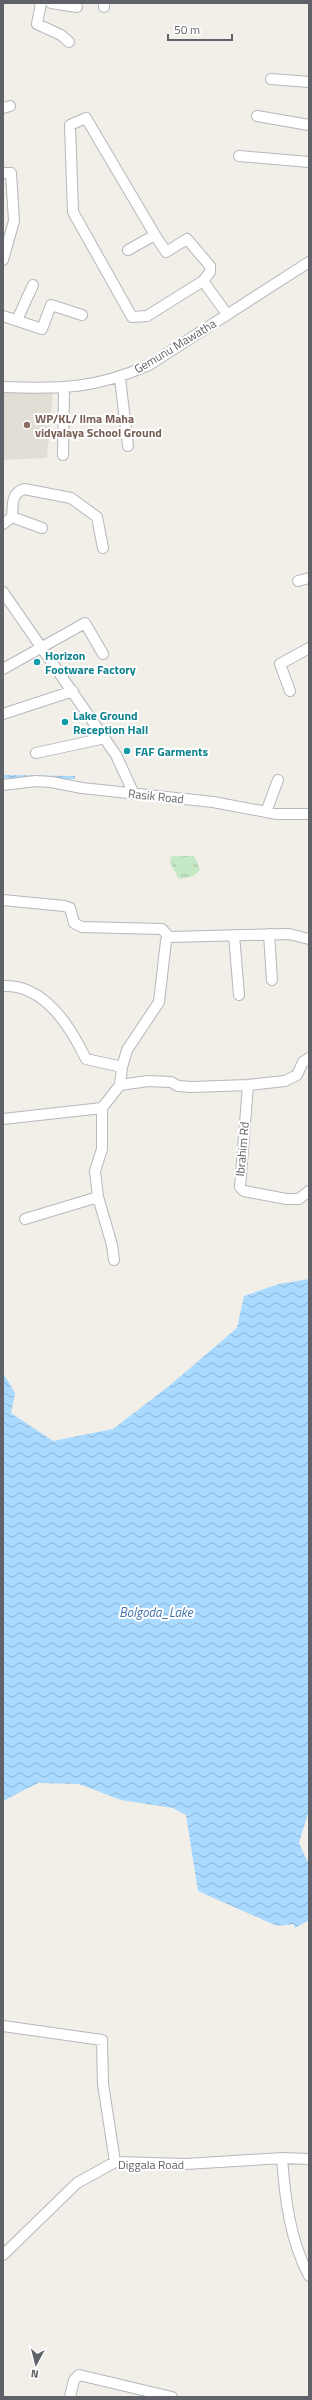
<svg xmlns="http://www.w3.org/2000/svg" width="312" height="2400" font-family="'Titillium Web',sans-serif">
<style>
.education{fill:#e1ded6}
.park{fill:url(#park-tufts)}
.water{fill:url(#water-waves)}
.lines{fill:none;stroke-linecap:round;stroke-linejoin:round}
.minor-casing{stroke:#b5b8bc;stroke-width:12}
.minor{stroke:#fff;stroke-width:10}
.education-dot{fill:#8d6e63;stroke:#fff;stroke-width:1.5}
.culture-dot{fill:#0f9aa8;stroke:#fff;stroke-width:1.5}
.labels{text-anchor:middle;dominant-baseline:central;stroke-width:4;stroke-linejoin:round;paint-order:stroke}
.street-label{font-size:12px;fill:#5f6368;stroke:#fff}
.education-label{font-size:12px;font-weight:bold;fill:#785e54;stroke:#fff;text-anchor:start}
.culture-label{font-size:12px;font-weight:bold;fill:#0d838f;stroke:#fff;text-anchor:start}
.water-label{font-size:13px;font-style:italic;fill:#4174aa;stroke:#fff}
</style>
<defs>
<pattern id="park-tufts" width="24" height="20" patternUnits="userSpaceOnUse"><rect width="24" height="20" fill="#c5e8c5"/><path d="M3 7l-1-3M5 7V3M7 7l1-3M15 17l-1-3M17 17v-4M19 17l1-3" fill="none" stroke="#a3c0a4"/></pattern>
<pattern id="water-waves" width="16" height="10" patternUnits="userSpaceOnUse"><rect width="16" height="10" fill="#aadaff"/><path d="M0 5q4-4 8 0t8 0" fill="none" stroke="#8eb4d2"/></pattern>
</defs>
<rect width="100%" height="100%" fill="#f1efe8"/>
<!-- education -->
<path class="education" d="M3 391 53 392 47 458 3 460Z"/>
<!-- park -->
<path class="park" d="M171 856H194L200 870 193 876 179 879 170 863Z"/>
<!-- water -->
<path class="water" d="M3 775 75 776V779L3 778Z
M309 1279V1810L299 1843 309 1865V1920L295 1928 294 1924 277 1926 198 1891 186 1815 173 1808 121 1800 79 1784 38 1783 3 1801V1373L15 1393 11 1413 53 1441 113 1429 169 1386 237 1328 244 1296 279 1284Z"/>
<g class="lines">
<defs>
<path id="minor" d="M41 3 37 24 61 35 69 42
M51 3 77 7
M104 3V7
M271 79 309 82
M3 108 10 106
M257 116 309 125
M239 156 309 162
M3 173H11L14 221 3 260
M128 250 155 235 166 252 187 239 210 266V272L203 281 147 316 132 317 73 212 70 125 86 118 155 235
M203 281 227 314
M3 316 42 329 51 305 82 315
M17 320 33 285
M120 378 128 446
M3 387C61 389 95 389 149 365L309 262
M63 455 64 388
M12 517C13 505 11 493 24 489L71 498 97 517 103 548
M3 524 12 517 42 528
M298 581 309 578
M3 592 116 755 134 794
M3 669 85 623 103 654
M290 691 280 664 309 648
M3 714 73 691
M36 753 105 738
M3 785 36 781 51 782 82 788 213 802 277 814H309
M266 812 278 780
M3 900 64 906 70 908 74 923 82 927 162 929 169 937
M269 934 272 980
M234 935 239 995
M3 986C44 984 70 1026 86 1059L122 1067
M120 1085 148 1081 171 1082 178 1086 192 1087 248 1085 285 1081 297 1075 303 1062 309 1058
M248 1085 240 1187 244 1191 286 1199H299L309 1191
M3 1119 102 1108
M98 1197 112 1245 114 1260
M25 1219 98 1197 95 1171 102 1149V1108L120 1085 122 1067 127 1050 159 1002 166 941 169 937 289 934 309 939
M3 2026 102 2040 103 2084 115 2162
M282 2158C285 2199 290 2240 309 2276
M3 2255 77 2183 115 2162 186 2164 282 2158 309 2159
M70 2397 74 2380 79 2375 172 2397"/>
</defs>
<!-- minor casing -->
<use href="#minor" class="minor-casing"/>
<!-- minor -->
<use href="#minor" class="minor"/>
</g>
<!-- markers -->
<circle class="education-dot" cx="27" cy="425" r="4"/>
<g class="culture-dot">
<circle cx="37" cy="662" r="4"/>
<circle cx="65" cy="722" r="4"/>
<circle cx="127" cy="751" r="4"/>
</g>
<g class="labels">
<!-- street labels -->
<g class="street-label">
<text transform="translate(175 346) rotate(-31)">Gemunu Mawatha</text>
<text transform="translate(156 796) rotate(6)">Rasik Road</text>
<text transform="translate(242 1149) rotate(-85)">Ibrahim Rd</text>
<text x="151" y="2164">Diggala Road</text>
</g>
<!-- education labels -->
<g class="education-label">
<text x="35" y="418">WP/KL/ Ilma Maha<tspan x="35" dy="14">vidyalaya School Ground</tspan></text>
</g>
<!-- culture labels -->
<g class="culture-label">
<text x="45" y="655">Horizon<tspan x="45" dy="14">Footware Factory</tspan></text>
<text x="73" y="715">Lake Ground<tspan x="73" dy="14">Reception Hall</tspan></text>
<text x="135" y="751">FAF Garments</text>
</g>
<!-- water labels -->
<g class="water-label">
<text x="156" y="1612">Bolgoda_Lake</text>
</g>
</g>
<!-- border -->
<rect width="312" height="2400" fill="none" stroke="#5f6368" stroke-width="8"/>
<!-- north arrow -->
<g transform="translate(36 2364) rotate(187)" stroke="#ffffff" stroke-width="3" paint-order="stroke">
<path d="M0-3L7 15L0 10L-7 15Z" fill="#5f6368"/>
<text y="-6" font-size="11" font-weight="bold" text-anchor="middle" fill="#5f6368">N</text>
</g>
<!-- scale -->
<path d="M168 34v6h64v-6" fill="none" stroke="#5f6368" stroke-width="2"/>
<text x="174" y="34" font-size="12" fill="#5f6368" stroke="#ffffff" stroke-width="3" paint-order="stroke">50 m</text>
</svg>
